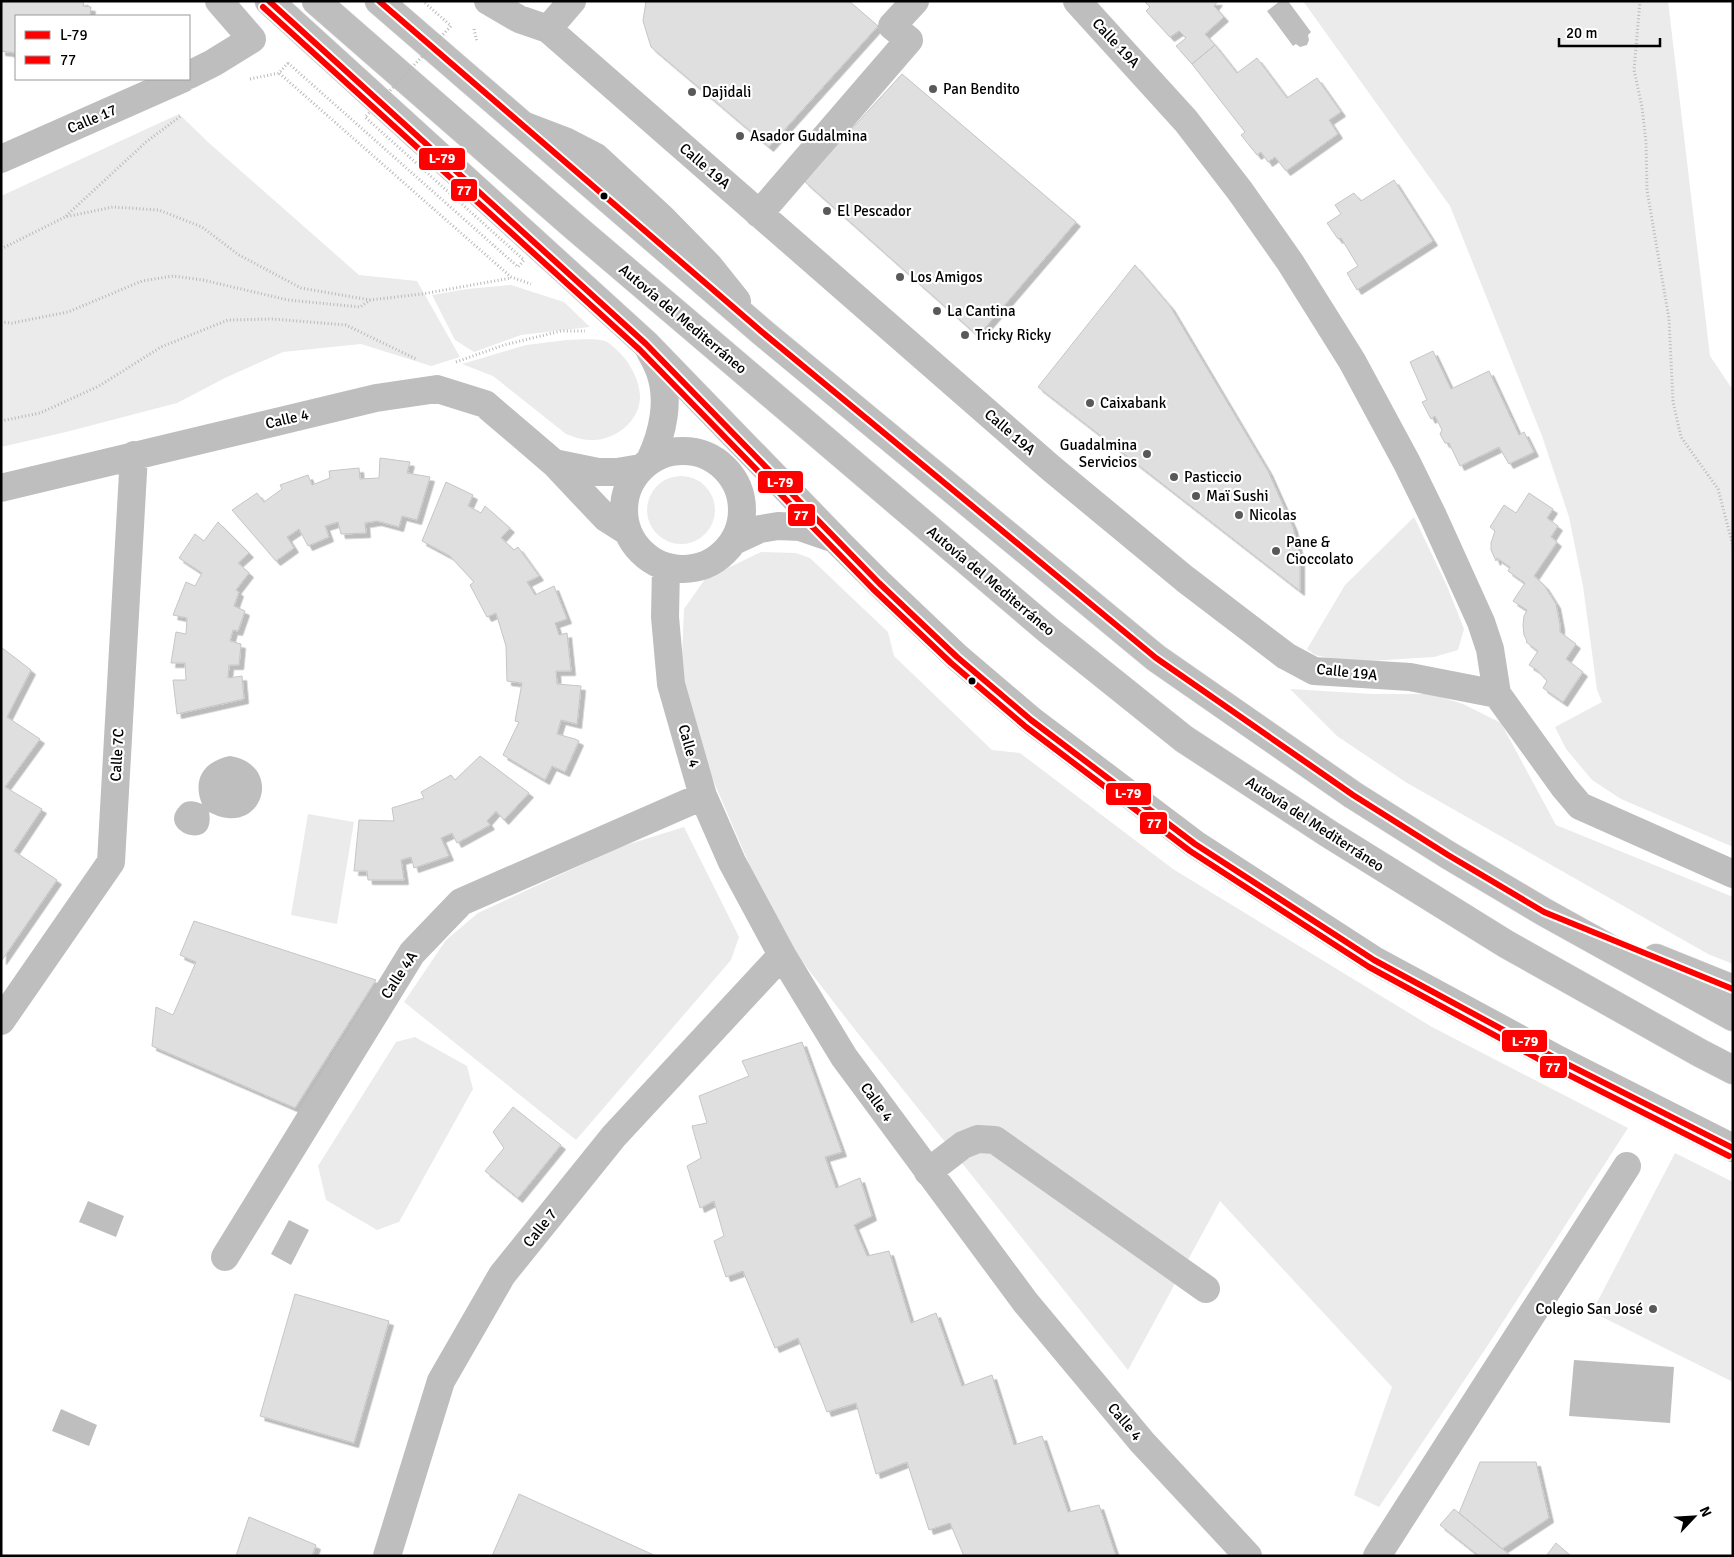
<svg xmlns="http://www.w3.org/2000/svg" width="1734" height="1557" font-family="Signika,sans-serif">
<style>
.green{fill:#ebebeb}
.water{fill:#bebebe}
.building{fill:#dfdfdf;stroke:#c6c6c6;filter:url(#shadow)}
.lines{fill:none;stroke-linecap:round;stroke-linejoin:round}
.highway-casing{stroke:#dbdbdb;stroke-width:29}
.path{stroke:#b9b9b9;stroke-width:3;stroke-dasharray:1 2.5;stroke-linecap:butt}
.minor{stroke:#bebebe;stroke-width:28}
.highway{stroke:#bebebe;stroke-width:28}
.path-bridge{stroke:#b9b9b9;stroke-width:3;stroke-dasharray:1 2.5;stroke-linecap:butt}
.bus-1-casing{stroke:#fff;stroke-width:10}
.bus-2-casing{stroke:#fff;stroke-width:10}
.bus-1{stroke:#f00;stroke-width:6}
.bus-2{stroke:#f00;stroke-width:6}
.poi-dot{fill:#595959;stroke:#fff;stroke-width:2}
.bus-dot{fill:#000;stroke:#fff;stroke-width:2}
.labels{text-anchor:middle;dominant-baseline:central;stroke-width:4.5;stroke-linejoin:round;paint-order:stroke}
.street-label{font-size:15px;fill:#000;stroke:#fff}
.poi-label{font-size:15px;fill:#000;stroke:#fff;text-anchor:start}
.line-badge{stroke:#fff;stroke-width:2}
.badge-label{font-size:14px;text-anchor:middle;font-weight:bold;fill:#fff}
</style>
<defs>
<filter id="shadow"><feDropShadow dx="4.5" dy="4.5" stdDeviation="0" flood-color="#0004"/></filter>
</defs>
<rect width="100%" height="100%" fill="#fff"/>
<!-- green -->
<path class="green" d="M1303 1H1668L1710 356 1733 390V847L1621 799 1592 780 1566 749 1555 727 1602 702 1597 690 1583 586 1569 517 1542 436 1450 206Z
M179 114 209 143 359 275 417 281 460 357 431 366 361 344 283 352 225 378 177 403 66 432 1 447V196Z
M511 285 564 302 590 327 521 335 474 352 455 340 432 295 467 289Z
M567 340C578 340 593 338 605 341 609 342 613 347 617 350 629 361 640 380 640 397 640 421 615 441 591 440 582 440 574 437 566 434L493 376 462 364 526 345Z
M647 510a34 34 0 1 1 68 0a34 34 0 1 1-68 0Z
M1414 517 1447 586 1464 629 1458 650 1434 657 1369 661 1339 660 1315 655 1307 649 1345 585Z
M761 552 796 553 810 558 888 632 894 656 992 750 1020 753 1173 869 1432 1027 1628 1128 1488 1345 1379 1507 1354 1495 1392 1387 1220 1201 1128 1370 856 1031 777 929 680 703 684 609 705 579Z
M1290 689 1373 694H1431L1463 704 1501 723 1556 825 1733 897V964L1708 954 1407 783 1337 736Z
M308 814 354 822 337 924 291 915Z
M684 827 739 937 731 960 576 1140 404 1002 446 940 478 913 620 847Z
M415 1037 467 1066 473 1089 399 1222 377 1230 326 1200 318 1166 396 1042Z
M1675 1153 1733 1182V1382L1592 1312Z"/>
<!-- water -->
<path class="water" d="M1280 1H1288L1311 32 1308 35 1309 40 1307 45 1300 47 1296 44 1293 46 1267 11Z
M230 756C286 765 262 840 209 812 217 854 155 832 180 806 186 799 195 801 202 804 192 779 204 761 230 756Z
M88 1201 124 1216 116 1237 79 1222Z
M289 1220 309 1230 291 1265 271 1254Z
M1574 1360 1674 1367 1670 1423 1569 1416Z
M61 1409 97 1425 89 1446 52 1431Z"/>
<!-- building -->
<path class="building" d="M1 1H84L83 6 91 7 90 16H16V53L1 51Z
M646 1H849L878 26 769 147 651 47 643 21Z
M1144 1H1218L1214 6 1224 17 1205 34 1215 45 1192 64 1176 46 1186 38 1179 31 1170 37 1146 11 1150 7Z
M1215 45 1237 73 1257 58 1287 98 1317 78 1341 112 1329 120 1338 134 1286 171 1275 157 1268 162 1261 152 1257 155 1241 135 1245 132 1192 64Z
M902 74 1076 222 978 336 804 181Z
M1394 180 1433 241 1357 290 1347 273 1358 266 1341 238 1338 239 1327 223 1341 214 1335 205 1354 193 1361 201Z
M1135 265 1170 306 1268 471 1293 527 1300 557V591L1038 387Z
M1433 351 1451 389 1489 371 1519 435 1524 432 1534 452 1509 464 1499 447 1460 466 1449 443H1445L1440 434 1442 430 1435 416 1431 419 1422 402 1427 400 1410 362Z
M380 458 410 462 407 473 430 477 417 520 402 516 399 527 377 521 365 523 366 533 341 534 338 522 325 526 329 537 308 546 299 529 287 537 294 548 276 561 232 510 257 493 264 502 282 489 280 485 308 475 312 485 330 478 329 471 359 468 360 479 379 478Z
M446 482 473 495 468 506 481 513 485 506 510 528 501 538 514 550 518 547 539 576 527 582 535 595 554 586 567 619 555 623 559 635 567 633 571 671H556L557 684 581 686 577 724 561 720 557 734 575 739 579 741 565 772 552 766 545 780 503 755 519 722 515 721 522 683 507 681 506 646 496 613 487 617 470 585 474 582 450 556 422 541Z
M1529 493 1553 509 1547 518 1558 526 1551 537 1557 542 1534 576 1544 585 1556 604 1560 625V632L1576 644 1566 659 1583 672 1563 702 1543 688 1547 681 1537 670 1529 665 1538 651 1526 642 1527 641 1524 635 1523 625 1524 616 1527 610 1513 601 1525 583 1508 571 1510 567 1497 558 1496 561 1491 550V543L1495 531 1490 527 1504 505 1516 513Z
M218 522 249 553 238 563 249 573 236 590 239 592 234 606 245 611 238 631 233 630 230 641 241 644 239 665H229L228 678 242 676 244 699 177 714 173 680H186L185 663H171L176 632 186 634 187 618 173 615 186 582 195 586 202 573 179 558 195 534 204 541Z
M1 647 31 670 7 717 40 739 5 787 42 809 14 851 57 880 2 960Z
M480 756 529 793 504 820 496 811 487 821 490 825 457 843 452 833 441 838 449 856 414 868 411 857 401 860 404 880H368L367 871H354L359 820 394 821 392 808 424 798 421 792 451 775 455 780Z
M194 921 376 980 295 1108 152 1046 156 1007 173 1015 196 962 180 955Z
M802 1042 842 1152 825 1157 836 1188 860 1178 872 1216 854 1225 867 1256 889 1251 911 1323 936 1313 962 1386 992 1375 1014 1445 1042 1436 1068 1512 1099 1505 1116 1556H964L950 1523 929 1530 907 1462 876 1474 856 1403 827 1412 798 1338 775 1348 743 1271 726 1277 714 1241 724 1236 714 1201 700 1208 687 1166 701 1158 692 1126 707 1123 699 1096 749 1076 742 1061Z
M513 1107 561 1145 518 1198 485 1171 504 1148 493 1132Z
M295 1294 389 1321 354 1443 260 1416Z
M1480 1462H1536L1549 1518 1502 1549 1459 1513Z
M519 1494 656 1556H492Z
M1454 1509 1459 1513 1511 1556H1479L1440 1525Z
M249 1517 316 1545 312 1556H236Z
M1556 1543 1571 1556H1546Z"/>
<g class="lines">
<defs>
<path id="highway" d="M269 1 646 344 835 539
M316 1 576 228 1048 630 1184 739 1329 834 1506 944 1700 1053 1733 1070
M379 1 762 332 1156 658 1353 795 1448 855 1544 912 1733 1017
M1656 958 1733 989"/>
</defs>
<!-- highway casing -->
<use href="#highway" class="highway-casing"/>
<!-- path -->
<path class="path" d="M1640 1 1634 70 1642 107 1646 142 1647 190 1669 319 1673 402 1681 437 1718 489 1733 546
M474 29 477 42
M288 63 279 73 511 277 531 284
M250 79 279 73
M66 216 146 142 182 115
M1 249 65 217 113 207 159 210 202 227 239 255 301 288 370 300
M1 322 12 323 68 312 142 281 173 276 203 280 288 300 360 307 370 300 422 294 511 278
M456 362 504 345 561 331H585
M1 421 40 413 99 386 161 347 228 320 273 319 346 325 416 359"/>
<!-- minor -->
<path class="minor" d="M488 1 519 19 548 29 1052 469 1185 579 1286 656 1314 671 1410 677 1497 694
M1077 1 1186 121 1240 191 1290 262 1352 361 1407 463 1433 516 1481 622 1490 649 1497 694 1564 787 1580 806 1733 874
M548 29 572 1
M189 75 213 63 252 39 219 1
M523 125 565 141 596 157 662 218 709 266 737 301
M1 159 182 79
M759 214 909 40 892 26 915 1
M648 347C652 355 657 363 660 372 670 400 663 433 650 460
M624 510a59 59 0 1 1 118 0a59 59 0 1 1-118 0Z
M554 463 598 472H617L641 468
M1 488 376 398 437 389 485 404 554 463 606 518 628 532
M734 541 760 529 778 526 800 527 835 539 879 583 957 657 1031 720 1195 844 1374 960 1559 1060 1733 1148
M666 567 665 617 671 684 703 796 732 862 782 955 844 1057 1026 1303 1142 1442 1248 1556
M1 1021 111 862 134 455
M928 1172 963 1145 978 1139 995 1140 1206 1289
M225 1257 412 953 461 902 703 796
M387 1556 441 1381 502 1275 614 1136 782 955
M1377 1556 1627 1166"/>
<!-- highway -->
<use href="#highway" class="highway"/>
<!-- path-bridge -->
<path class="path-bridge" d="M288 63 518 267 524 260 365 117 451 26 423 1"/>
<defs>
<path id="bus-1" d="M269 1 646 344 879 583 957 657 1031 720 1195 844 1374 960 1559 1060 1733 1148
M379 1 762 332 1156 658 1353 795 1448 855 1544 912 1733 989"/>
<path id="bus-2" d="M263 7 640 350 873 589 951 663 1026 727 1190 851 1369 967 1555 1068 1729 1156"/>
</defs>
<!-- bus-1 casing -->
<use href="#bus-1" class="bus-1-casing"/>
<!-- bus-2 casing -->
<use href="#bus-2" class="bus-2-casing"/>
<!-- bus-1 -->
<use href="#bus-1" class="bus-1"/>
<!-- bus-2 -->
<use href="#bus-2" class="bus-2"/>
</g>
<!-- markers -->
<g class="poi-dot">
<circle cx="933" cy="89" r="5"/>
<circle cx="692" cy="92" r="5"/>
<circle cx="740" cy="136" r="5"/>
<circle cx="827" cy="211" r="5"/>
<circle cx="900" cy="277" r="5"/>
<circle cx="937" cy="311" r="5"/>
<circle cx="965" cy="335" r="5"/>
<circle cx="1090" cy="403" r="5"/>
<circle cx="1147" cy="454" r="5"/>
<circle cx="1174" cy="477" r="5"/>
<circle cx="1196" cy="496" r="5"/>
<circle cx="1239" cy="515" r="5"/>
<circle cx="1276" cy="551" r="5"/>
<circle cx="1653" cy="1309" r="5"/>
</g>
<g class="bus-dot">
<circle cx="604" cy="196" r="4.5"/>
<circle cx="972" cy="681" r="4.5"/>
</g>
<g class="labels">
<!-- street labels -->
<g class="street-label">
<text transform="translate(1116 43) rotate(47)">Calle 19A</text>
<text transform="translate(92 119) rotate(-23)">Calle 17</text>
<text transform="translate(705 166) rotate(41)">Calle 19A</text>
<text transform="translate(683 319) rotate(40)">Autovía del Mediterráneo</text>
<text transform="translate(287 419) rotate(-13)">Calle 4</text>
<text transform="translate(1010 432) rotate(41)">Calle 19A</text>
<text transform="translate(991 581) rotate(40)">Autovía del Mediterráneo</text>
<text transform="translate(1347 672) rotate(6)">Calle 19A</text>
<text transform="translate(689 746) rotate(74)">Calle 4</text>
<text transform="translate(117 755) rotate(-87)">Calle 7C</text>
<text transform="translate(1315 824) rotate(33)">Autovía del Mediterráneo</text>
<text transform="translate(399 975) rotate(-57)">Calle 4A</text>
<text transform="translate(877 1102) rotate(54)">Calle 4</text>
<text transform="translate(540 1228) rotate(-51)">Calle 7</text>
<text transform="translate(1125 1422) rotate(50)">Calle 4</text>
</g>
<!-- poi labels -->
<g class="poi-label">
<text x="943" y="89">Pan Bendito</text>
<text x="702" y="92">Dajidali</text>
<text x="750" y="136">Asador Gudalmina</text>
<text x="837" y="211">El Pescador</text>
<text x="910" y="277">Los Amigos</text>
<text x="947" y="311">La Cantina</text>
<text x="975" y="335">Tricky Ricky</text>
<text x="1100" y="403">Caixabank</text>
<text x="1137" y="445" text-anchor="end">Guadalmina<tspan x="1137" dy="17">Servicios</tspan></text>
<text x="1184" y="477">Pasticcio</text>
<text x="1206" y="496">Maï Sushi</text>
<text x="1249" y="515">Nicolas</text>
<text x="1286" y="542">Pane &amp;<tspan x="1286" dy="17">Cioccolato</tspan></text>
<text x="1643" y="1309" text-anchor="end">Colegio San José</text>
</g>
</g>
<g class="line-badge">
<rect x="418" y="147" width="48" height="24" rx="5" fill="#f00"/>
<rect x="450" y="178" width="28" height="24" rx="5" fill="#f00"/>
<rect x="757" y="470" width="47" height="24" rx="5" fill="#f00"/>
<rect x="787" y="503" width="29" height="24" rx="5" fill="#f00"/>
<rect x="1105" y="782" width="47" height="24" rx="5" fill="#f00"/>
<rect x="1139" y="811" width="29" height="24" rx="5" fill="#f00"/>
<rect x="1501" y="1029" width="47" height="24" rx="5" fill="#f00"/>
<rect x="1539" y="1055" width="29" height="24" rx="5" fill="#f00"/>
</g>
<g class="badge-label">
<text x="442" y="163">L-79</text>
<text x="464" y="195">77</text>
<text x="780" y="487">L-79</text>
<text x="801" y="520">77</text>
<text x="1128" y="798">L-79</text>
<text x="1154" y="828">77</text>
<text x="1525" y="1046">L-79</text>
<text x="1553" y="1072">77</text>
</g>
<!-- border -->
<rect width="1734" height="1557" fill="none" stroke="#000000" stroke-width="5"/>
<!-- legend -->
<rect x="15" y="15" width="175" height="65" fill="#ffffff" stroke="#999999"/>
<rect x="25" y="31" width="25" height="8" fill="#ff0000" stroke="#999999"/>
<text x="60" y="40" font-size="15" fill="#000000">L-79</text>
<rect x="25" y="56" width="25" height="8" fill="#ff0000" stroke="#999999"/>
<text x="60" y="65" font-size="15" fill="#000000">77</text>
<!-- north arrow -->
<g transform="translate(1694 1517) rotate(65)" stroke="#ffffff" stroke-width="4" paint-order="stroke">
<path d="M0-4L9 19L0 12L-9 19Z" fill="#000000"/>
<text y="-8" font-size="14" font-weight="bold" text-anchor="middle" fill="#000000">N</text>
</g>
<!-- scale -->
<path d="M1559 38v8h101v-8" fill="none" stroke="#000000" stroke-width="2.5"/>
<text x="1566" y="38" font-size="15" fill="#000000" stroke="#ffffff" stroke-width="4" paint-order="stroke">20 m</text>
</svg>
